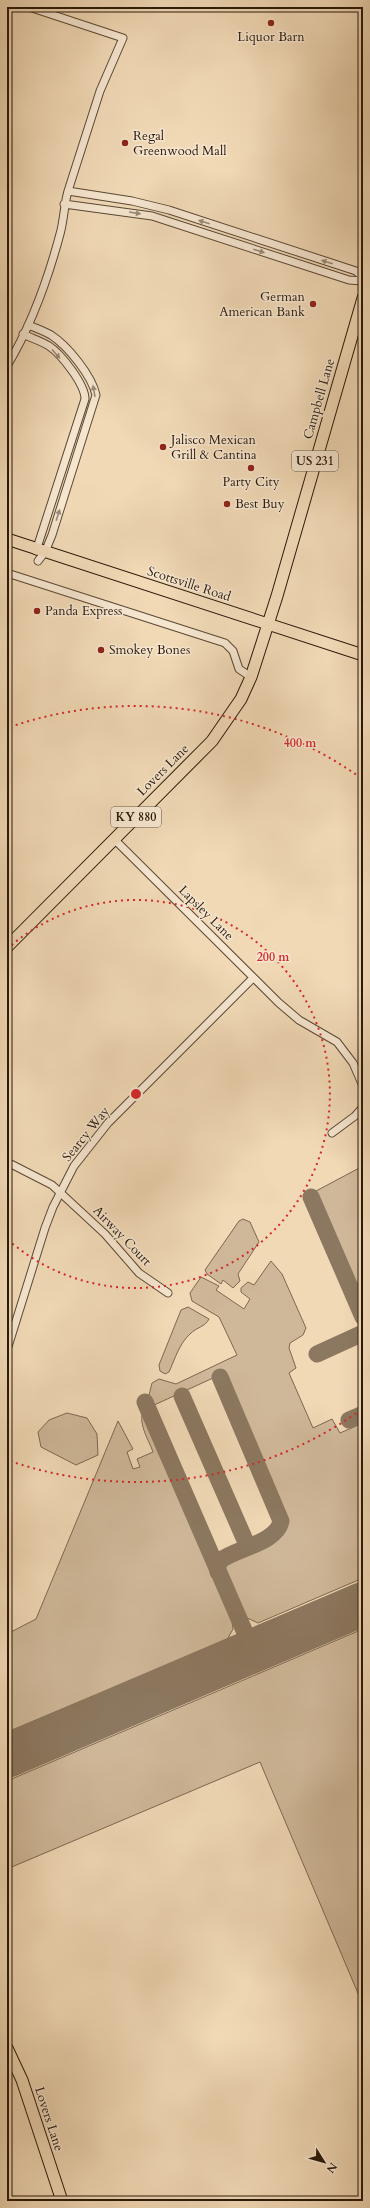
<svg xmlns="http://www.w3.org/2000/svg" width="370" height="2208" font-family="Cardo,serif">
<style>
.green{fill:#cfb899;stroke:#7c6851}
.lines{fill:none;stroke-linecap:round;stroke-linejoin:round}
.taxiway{stroke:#8c7860;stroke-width:17}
.runway{stroke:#8c7860;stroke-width:44}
.minor-casing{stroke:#5a4834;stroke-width:9}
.primary-casing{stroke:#281809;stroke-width:13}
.minor{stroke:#f6e6d0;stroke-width:7}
.primary{stroke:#f1d9b6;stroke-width:11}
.oneway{fill:#998976}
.ring{fill:none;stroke:#d62828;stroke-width:2;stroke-dasharray:2 4}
.poi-dot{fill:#8f2418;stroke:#f6e6d0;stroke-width:1.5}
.labels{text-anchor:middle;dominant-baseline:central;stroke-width:3;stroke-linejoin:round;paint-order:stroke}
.shield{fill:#f6e6d0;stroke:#665645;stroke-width:1}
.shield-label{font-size:12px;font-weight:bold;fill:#281809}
.poi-label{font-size:13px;fill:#281809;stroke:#f6e6d0;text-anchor:start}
.street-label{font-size:13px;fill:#281809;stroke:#f6e6d0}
.centre{fill:#d62828;stroke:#f6e6d0;stroke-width:2}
.ring-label{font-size:12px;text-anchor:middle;font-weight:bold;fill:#d62828;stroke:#f6e6d0;stroke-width:3;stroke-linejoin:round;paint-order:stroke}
</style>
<rect width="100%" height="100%" fill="#f1d9b6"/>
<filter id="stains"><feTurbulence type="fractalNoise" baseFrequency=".005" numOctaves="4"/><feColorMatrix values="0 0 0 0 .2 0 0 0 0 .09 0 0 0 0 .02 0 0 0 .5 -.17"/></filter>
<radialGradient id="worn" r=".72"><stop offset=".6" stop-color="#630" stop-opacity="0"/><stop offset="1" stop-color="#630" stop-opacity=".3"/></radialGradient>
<!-- green -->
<path class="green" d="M363 1166V1303L316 1191Z
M243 1219 250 1222 259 1242 238 1274 240 1281 233 1288 223 1280 221 1284 207 1274 205 1270 239 1221Z
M271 1261 282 1274 306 1328 303 1335 290 1343 289 1348 296 1368 289 1373 313 1428 332 1419 340 1433 363 1423V1578L258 1623 243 1616 225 1569 228 1560 279 1536 286 1529 284 1520 224 1373 152 1406 149 1395 152 1383 159 1379 176 1384 237 1355 219 1317 192 1301 190 1293 201 1277 219 1286 216 1290 244 1309 250 1299 241 1292V1288L248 1282 254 1285Z
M188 1307 209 1319C205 1327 197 1327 190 1334 179 1344 175 1359 169 1372L165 1374 160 1371 159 1365 181 1310Z
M144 1408 178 1486 176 1489 232 1621 233 1629 227 1640 7 1732V1634L36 1619 118 1421 133 1449 127 1452 133 1469 140 1467 137 1459 153 1452C148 1438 137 1423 144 1408Z
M67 1413 87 1418 97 1434 98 1455 76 1465 41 1447 38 1432 49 1420Z
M363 1629V2005L260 1762 7 1869V1781Z"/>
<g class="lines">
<!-- taxiway -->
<path class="taxiway" d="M311 1197 363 1317
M317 1354 363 1333
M182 1396 248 1547
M145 1402 253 1651
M349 1420 363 1414
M218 1572 217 1567 221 1560C237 1548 277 1543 281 1521L220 1377"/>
<!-- runway -->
<path class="runway" d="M7 1756 363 1604"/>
<defs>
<path id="minor" d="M68 191 132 201 169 210 356 271 363 277
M64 204 152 216 349 280 363 281
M28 325C36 328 44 331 51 335 68 346 92 376 96 395L52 535 45 552 38 561
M23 334C31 338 41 341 49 346 61 354 85 384 85 399L36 551
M7 366C31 326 48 279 60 234 64 220 64 205 68 191L100 91 123 38 29 7
M7 573 225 643 233 651 239 669 251 677
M114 839 279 1003 299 1020 337 1042 353 1063 363 1086
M332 1133 355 1116 363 1107
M7 1162 52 1185 105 1234 139 1273 168 1293
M7 1350 45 1228 53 1207 74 1166 108 1123 253 978"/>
<path id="primary" d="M7 539 363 655
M7 947 212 741 241 699 251 677 277 596 363 298
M7 2048 22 2080 62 2201"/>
</defs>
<!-- minor casing -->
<use href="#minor" class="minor-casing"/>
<!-- primary casing -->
<use href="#primary" class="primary-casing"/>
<!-- minor -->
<use href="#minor" class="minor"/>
<!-- primary -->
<use href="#primary" class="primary"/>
</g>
<!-- one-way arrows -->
<defs><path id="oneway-solid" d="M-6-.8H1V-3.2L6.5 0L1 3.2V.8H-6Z"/></defs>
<g class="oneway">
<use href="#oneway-solid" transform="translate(135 213) rotate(9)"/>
<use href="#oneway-solid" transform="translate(204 222) rotate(-163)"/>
<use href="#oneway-solid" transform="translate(259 251) rotate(18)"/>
<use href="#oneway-solid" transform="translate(327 262) rotate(-162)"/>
<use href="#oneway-solid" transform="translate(56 354) rotate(48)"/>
<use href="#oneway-solid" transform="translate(94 391) rotate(-100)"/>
<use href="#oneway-solid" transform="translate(58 515) rotate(-72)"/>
</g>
<!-- distance rings -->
<g class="ring">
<path d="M7 949A194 194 0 1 1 7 1239"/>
<path d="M361 1410A388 388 0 0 1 10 1461M10 727A388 388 0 0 1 361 778"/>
</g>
<!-- markers -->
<g class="poi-dot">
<circle cx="271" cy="23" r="4"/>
<circle cx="125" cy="143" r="4"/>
<circle cx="313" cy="304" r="4"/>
<circle cx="163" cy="447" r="4"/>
<circle cx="251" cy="468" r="4"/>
<circle cx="227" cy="504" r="4"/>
<circle cx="37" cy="611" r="4"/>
<circle cx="101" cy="650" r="4"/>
</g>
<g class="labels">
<!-- shield labels -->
<g class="shield">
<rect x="292" y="451" width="46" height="20" rx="3"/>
<rect x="111" y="807" width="50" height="20" rx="3"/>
</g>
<g class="shield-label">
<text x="315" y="461">US 231</text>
<text x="136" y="817">KY 880</text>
</g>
<!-- poi labels -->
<g class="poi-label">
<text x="271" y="37" text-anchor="middle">Liquor Barn</text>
<text x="133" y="136">Regal<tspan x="133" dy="15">Greenwood Mall</tspan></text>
<text x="305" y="297" text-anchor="end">German<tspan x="305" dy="15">American Bank</tspan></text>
<text x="171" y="440">Jalisco Mexican<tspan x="171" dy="15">Grill &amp; Cantina</tspan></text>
<text x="251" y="482" text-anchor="middle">Party City</text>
<text x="235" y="504">Best Buy</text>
<text x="45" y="611">Panda Express</text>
<text x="109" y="650">Smokey Bones</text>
</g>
<!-- street labels -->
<g class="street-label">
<text transform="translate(319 399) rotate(-74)">Campbell Lane</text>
<text transform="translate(189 584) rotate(18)">Scottsville Road</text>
<text transform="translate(163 770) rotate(-45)">Lovers Lane</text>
<text transform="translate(206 913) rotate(45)">Lapsley Lane</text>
<text transform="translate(86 1134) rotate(-51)">Searcy Way</text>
<text transform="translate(122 1236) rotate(46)">Airway Court</text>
<text transform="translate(49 2119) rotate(72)">Lovers Lane</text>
</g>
</g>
<circle cx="136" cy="1094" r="6" class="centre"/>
<g class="ring-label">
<text x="300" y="747">400 m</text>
<text x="273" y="961">200 m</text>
</g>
<!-- margin -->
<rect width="370" height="2208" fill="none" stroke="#f1d9b6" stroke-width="24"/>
<rect x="8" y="8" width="354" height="2192" fill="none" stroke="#281809" stroke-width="2"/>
<rect x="12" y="12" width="346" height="2184" fill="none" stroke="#281809"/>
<!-- north arrow -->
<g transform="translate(324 2162) rotate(127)" stroke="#f6e6d0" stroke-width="3" paint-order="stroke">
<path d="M0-3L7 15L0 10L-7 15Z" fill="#281809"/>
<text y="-6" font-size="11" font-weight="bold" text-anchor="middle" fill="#281809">N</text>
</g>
<rect width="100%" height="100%" filter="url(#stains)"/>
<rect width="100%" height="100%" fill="url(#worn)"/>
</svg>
